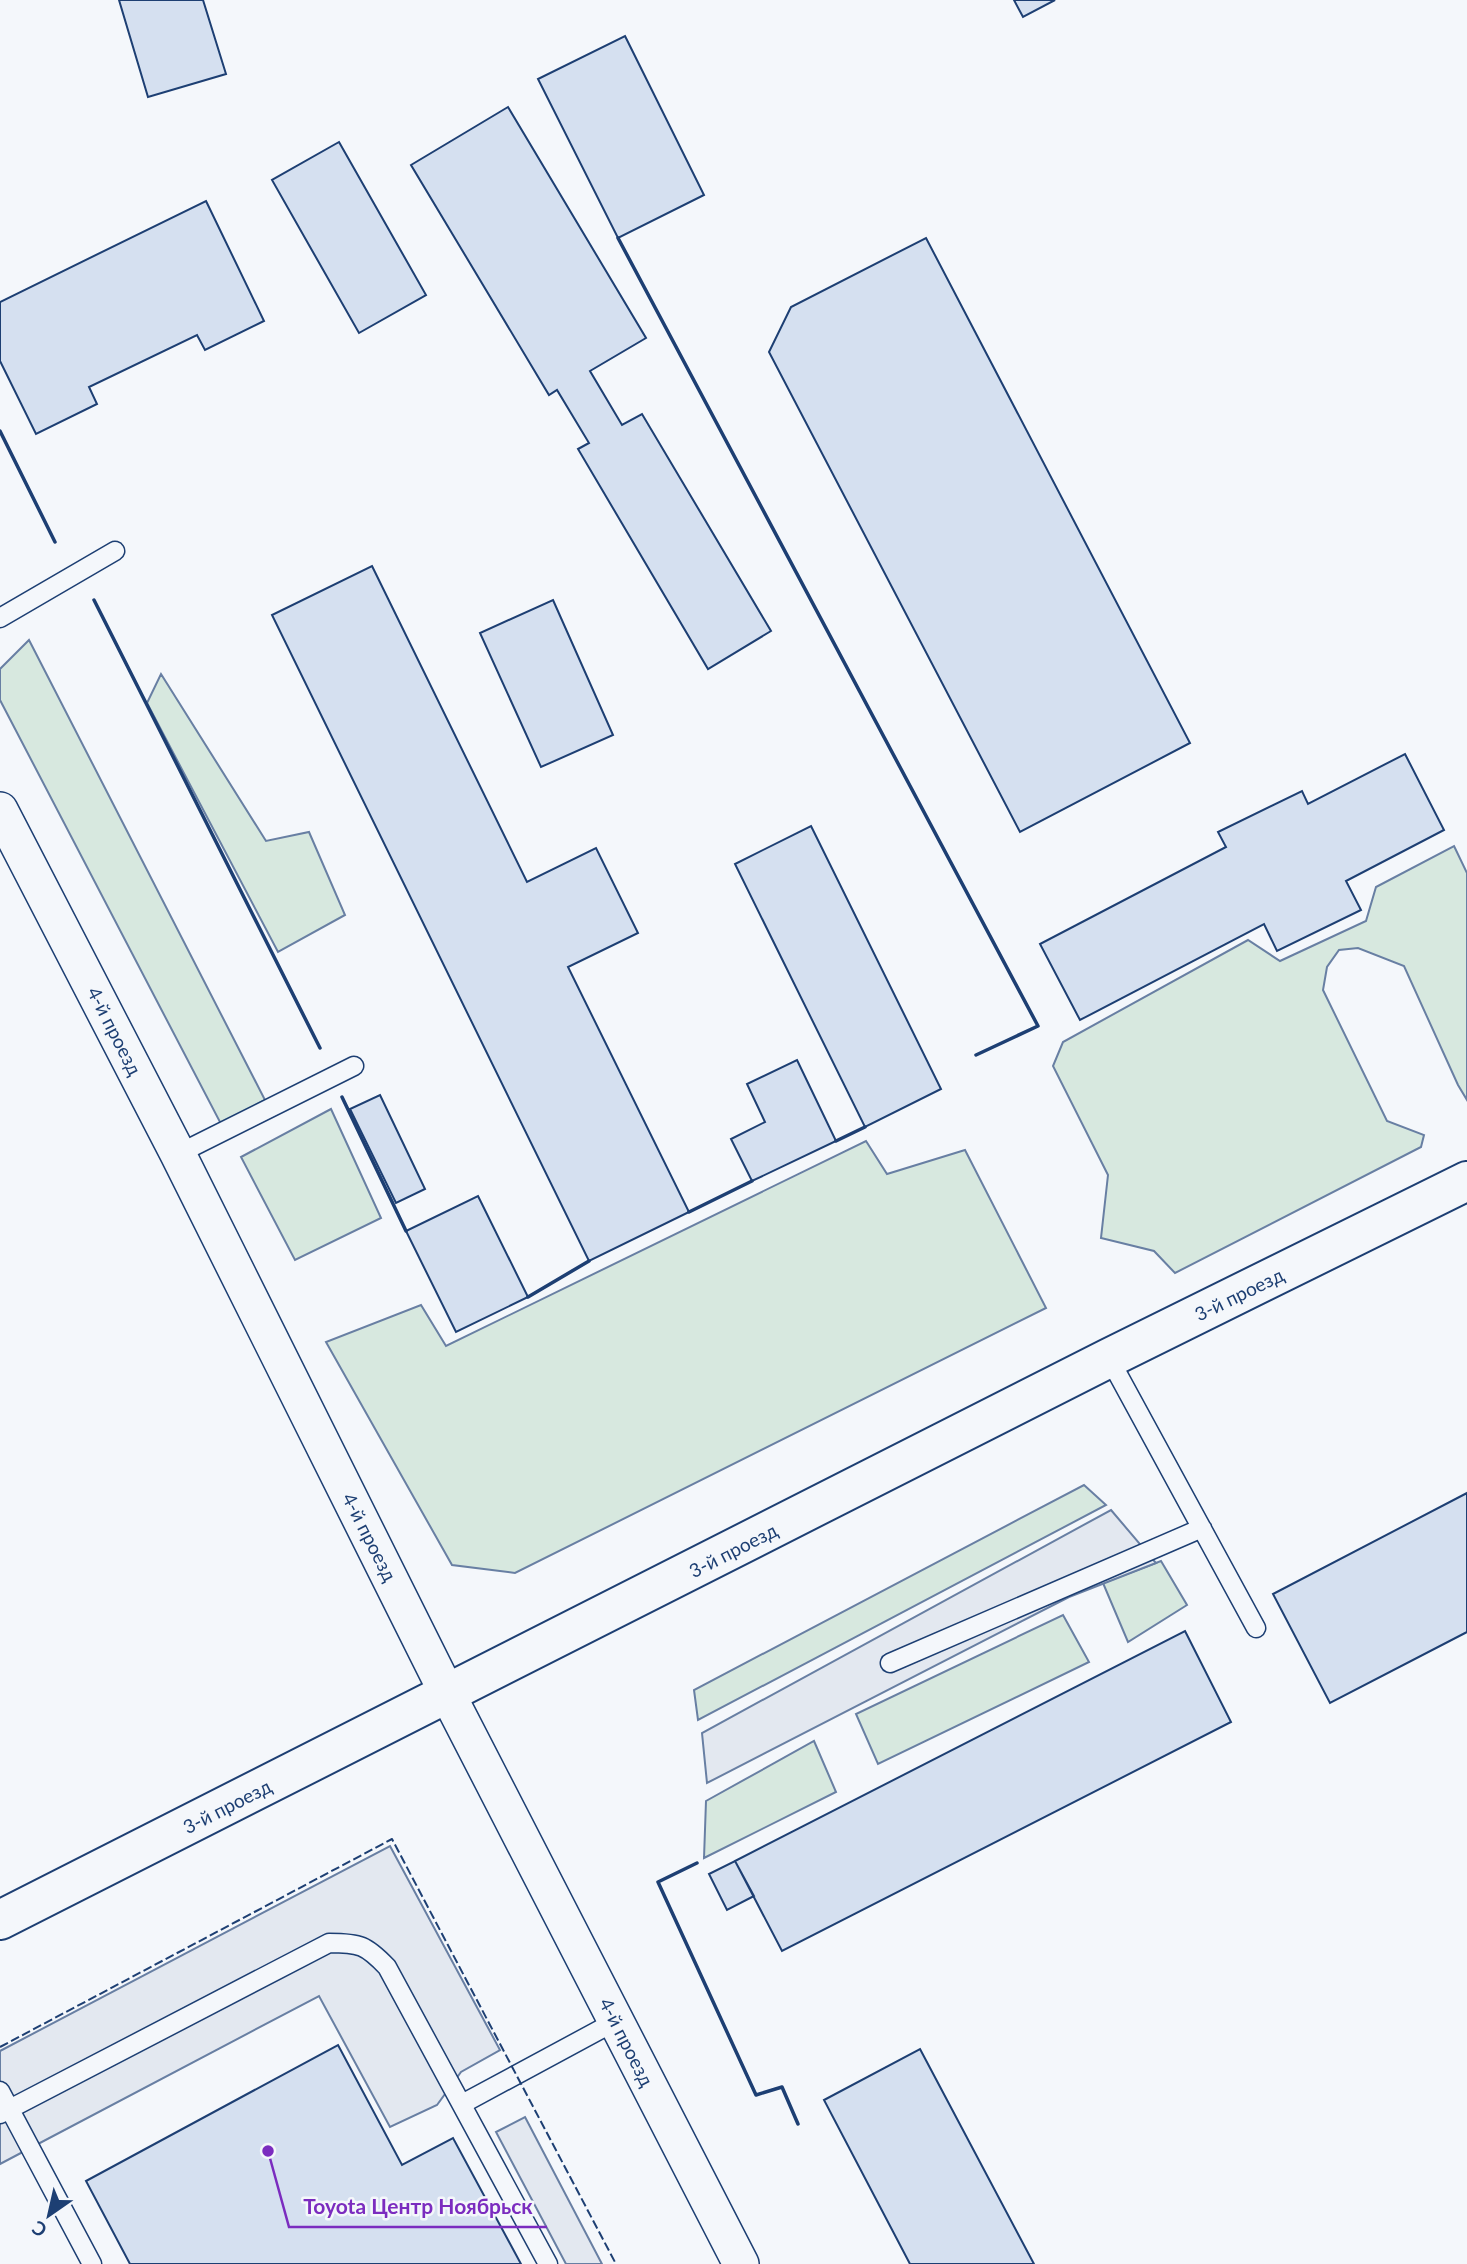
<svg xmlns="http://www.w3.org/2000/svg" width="1467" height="2264" font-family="Lato,sans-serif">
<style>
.green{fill:#d7e8df;stroke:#687fa3;stroke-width:2}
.parking{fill:#e3e8f0;stroke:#687fa3;stroke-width:2}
.building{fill:#d5e0f0;stroke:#1d3f73;stroke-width:2}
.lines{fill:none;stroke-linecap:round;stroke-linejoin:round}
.lane-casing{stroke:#1d3f73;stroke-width:21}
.street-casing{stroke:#1d3f73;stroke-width:38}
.secondary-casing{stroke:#1d3f73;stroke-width:42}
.lane{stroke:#f4f7fb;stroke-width:18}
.street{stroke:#f4f7fb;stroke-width:35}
.secondary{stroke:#f4f7fb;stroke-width:38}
.fence{stroke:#1d3f73;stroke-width:2;stroke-dasharray:9 3.5;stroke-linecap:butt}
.wall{stroke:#1d3f73;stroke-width:3.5}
.labels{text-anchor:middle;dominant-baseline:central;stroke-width:5;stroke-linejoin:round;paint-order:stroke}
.street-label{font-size:19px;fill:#1d3f73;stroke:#f4f7fb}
.leader{fill:none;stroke:#7b2cbf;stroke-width:2.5}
.callout-dot{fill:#7b2cbf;stroke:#f4f7fb;stroke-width:2.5}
.callout-label{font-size:21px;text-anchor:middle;font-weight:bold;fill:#7b2cbf;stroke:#f4f7fb;stroke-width:5;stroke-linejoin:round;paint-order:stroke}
</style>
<rect width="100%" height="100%" fill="#f4f7fb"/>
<!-- green -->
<path class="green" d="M29 640 265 1100 221 1124 0 700V669Z
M161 674 266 841 309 832 345 915 278 952 147 703Z
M1454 846 1467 873V1100L1458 1085 1404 966 1358 948 1339 950 1327 967 1323 990 1387 1121 1424 1135 1421 1147 1175 1273 1154 1251 1101 1238 1108 1175 1053 1066 1063 1042 1248 940 1280 961 1366 921 1376 887Z
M331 1109 381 1218 295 1260 241 1157Z
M866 1141 887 1174 965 1150 1046 1308 515 1573 452 1565 326 1342 421 1305 446 1346Z
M1084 1485 1106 1505 698 1720 694 1690Z
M1161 1561 1187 1605 1128 1642 1103 1583Z
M1063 1615 1089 1662 878 1764 856 1714Z
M814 1741 836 1792 704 1858 706 1801Z"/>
<!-- parking -->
<path class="parking" d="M1111 1510 1156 1563 1069 1597 707 1783 702 1733Z
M390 1846 500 2050 461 2072 437 2105 390 2127 319 1996 0 2164V2051Z
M525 2117 602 2264H566L496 2132Z"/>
<!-- building -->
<path class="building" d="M119 0H203L226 74 148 97Z
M1014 0H1055L1023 17Z
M625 36 704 195 618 238 538 79Z
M508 107 646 338 590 371 622 425 642 414 771 631 708 669 578 449 589 443 557 390 549 395 411 165Z
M339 142 426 295 359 333 272 180Z
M206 201 264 321 205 350 197 335 89 387 97 404 36 434 0 361V302Z
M926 238 1190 743 1020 832 769 352 791 307Z
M372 566 527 882 596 848 638 933 568 967 689 1212 589 1261 272 615Z
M553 600 613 735 541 767 480 633Z
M1405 754 1444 830 1346 881 1361 910 1277 951 1264 924 1080 1020 1040 944 1226 847 1218 832 1302 791 1308 804Z
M811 826 941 1089 865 1127 735 864Z
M797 1060 836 1141 752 1181 731 1139 765 1122 747 1084Z
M380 1095 425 1189 396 1203 350 1109Z
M478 1196 528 1297 456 1332 406 1231Z
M1467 1493V1632L1330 1703 1273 1594Z
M1185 1631 1231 1722 782 1951 735 1861Z
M735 1861 754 1896 727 1910 709 1874Z
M338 2045 402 2165 453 2138 521 2264H130L86 2181Z
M920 2049 1034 2264H910L824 2100Z"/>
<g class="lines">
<defs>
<path id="lane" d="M0 618 115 551
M178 1154 354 1066
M1109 1358 1256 1628
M890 1663 1202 1528
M0 2091 92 2264
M462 2104 616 2021
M0 2114 329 1943C360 1943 366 1945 387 1967L548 2264"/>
<path id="street" d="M0 810 178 1154 448 1695 741 2264"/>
<path id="secondary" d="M0 1920 1109 1358 1467 1181"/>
</defs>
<!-- lane casing -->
<use href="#lane" class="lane-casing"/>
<!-- street casing -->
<use href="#street" class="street-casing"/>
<!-- secondary casing -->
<use href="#secondary" class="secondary-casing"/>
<!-- lane -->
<use href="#lane" class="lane"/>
<!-- street -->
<use href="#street" class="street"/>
<!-- secondary -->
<use href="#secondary" class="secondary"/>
<!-- fence -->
<path class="fence" d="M0 2047 392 1839 616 2264"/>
<!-- wall -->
<path class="wall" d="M618 238 1038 1026 976 1055
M0 431 55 542
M94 600 320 1048
M342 1097 406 1231
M836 1141 865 1127
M689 1212 752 1181
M528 1297 589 1261
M697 1863 658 1882 756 2095 782 2087 798 2124"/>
</g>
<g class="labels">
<!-- street labels -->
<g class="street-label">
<text transform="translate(115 1031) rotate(63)">4-й проезд</text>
<text transform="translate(1239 1294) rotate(-26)">3-й проезд</text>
<text transform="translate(370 1537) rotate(63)">4-й проезд</text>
<text transform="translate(733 1550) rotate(-27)">3-й проезд</text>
<text transform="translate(227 1806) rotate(-27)">3-й проезд</text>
<text transform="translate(627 2042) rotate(63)">4-й проезд</text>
</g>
</g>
<!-- callouts -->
<path class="leader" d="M268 2151L289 2227H547"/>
<circle class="callout-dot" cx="268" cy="2151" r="7"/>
<g class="callout-label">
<text x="418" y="2214">Toyota Центр Ноябрьск</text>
</g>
<!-- north arrow -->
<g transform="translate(49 2215) rotate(214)" stroke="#f4f7fb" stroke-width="5" paint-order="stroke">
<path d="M0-5L12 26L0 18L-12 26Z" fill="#1d3f73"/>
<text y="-10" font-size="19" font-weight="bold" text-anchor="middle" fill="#1d3f73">С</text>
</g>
</svg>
